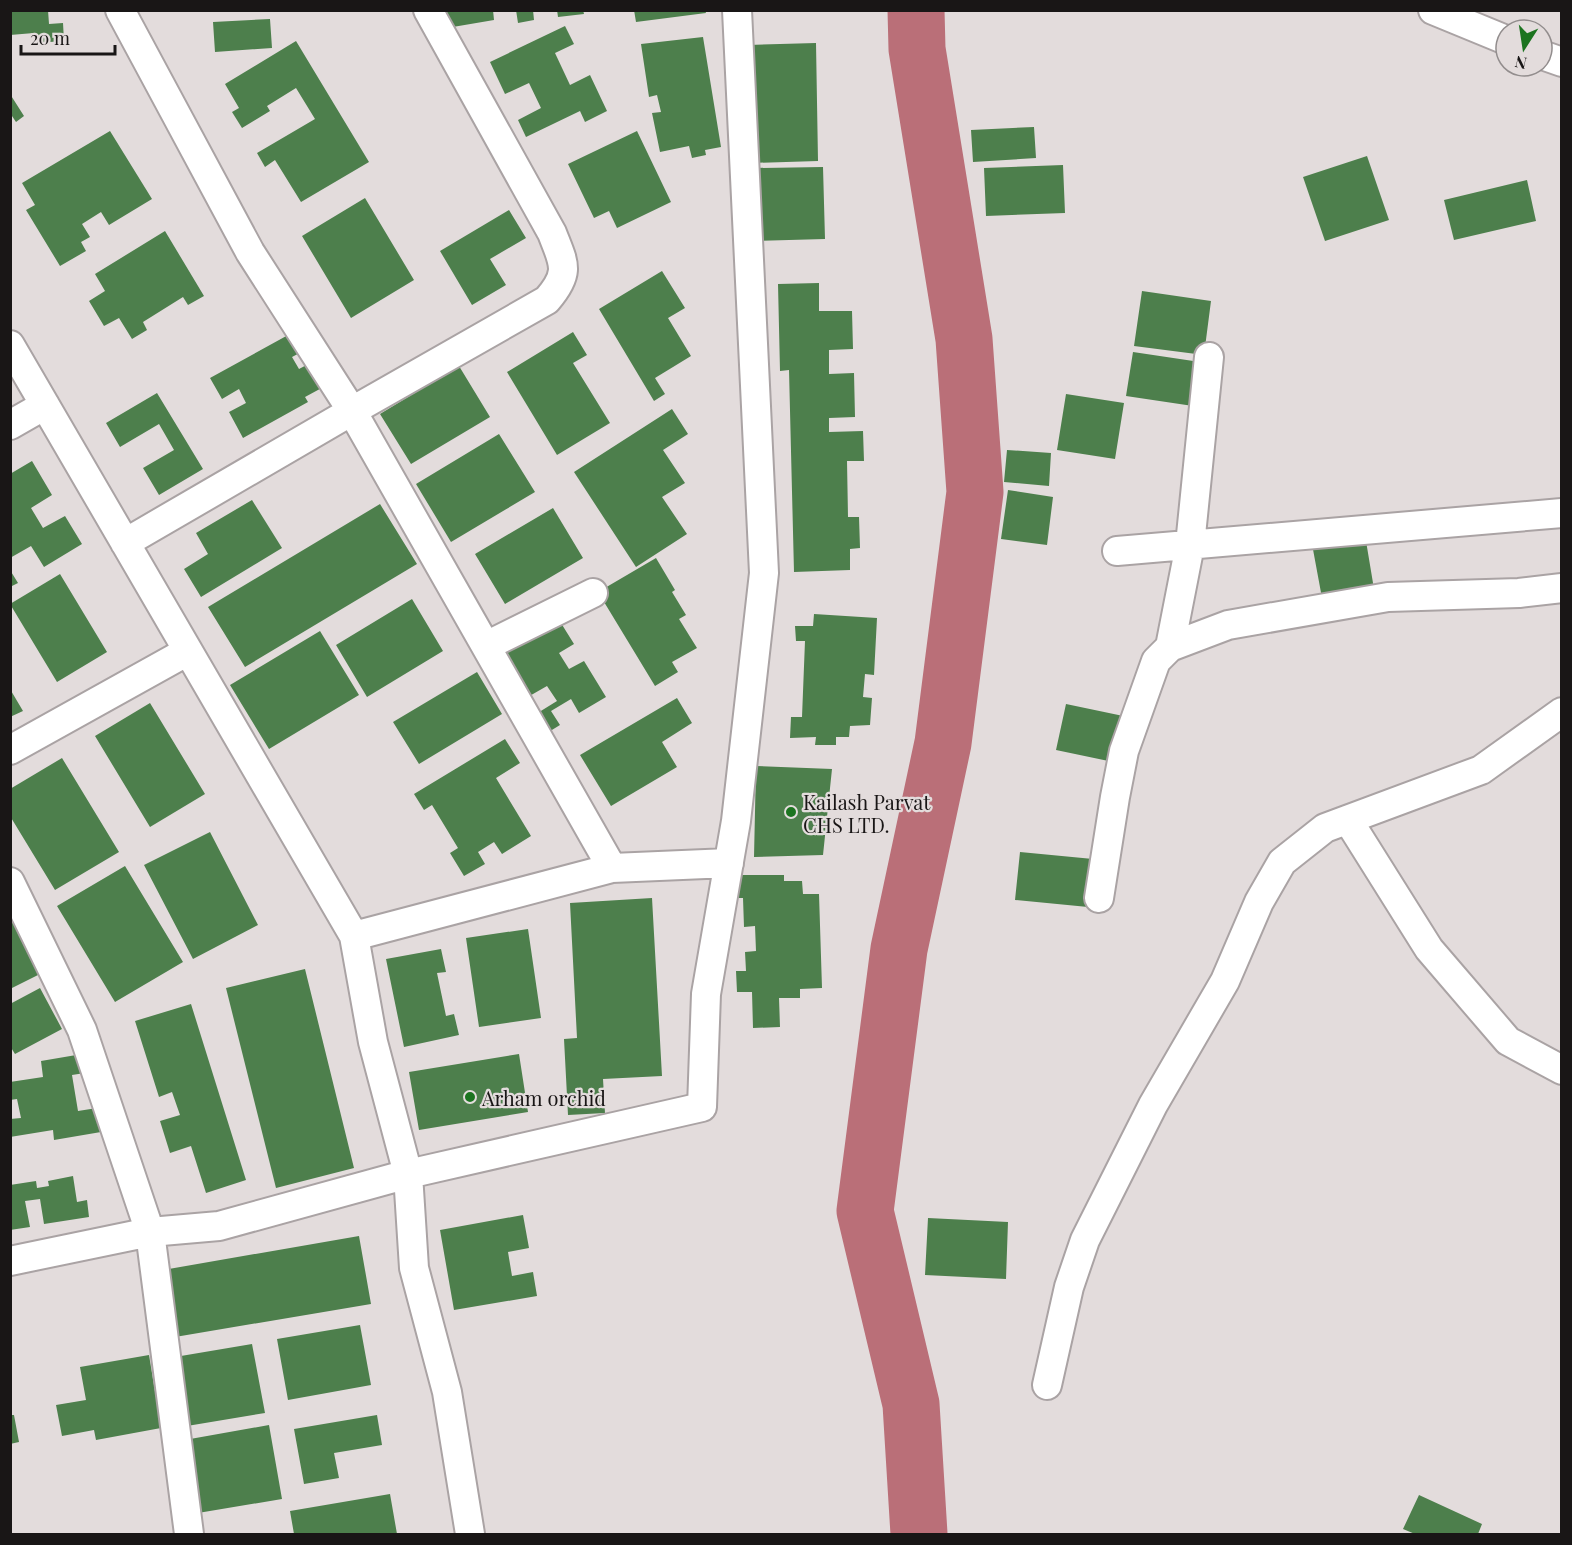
<svg xmlns="http://www.w3.org/2000/svg" width="1572" height="1545" font-family="'Playfair Display',serif">
<style>
.lines{fill:none;stroke-linecap:round;stroke-linejoin:round}
.river{stroke:#ba6f78;stroke-width:57}
.building{fill:#4d7f4c}
.street-casing{stroke:#aaa3a4;stroke-width:32}
.street{stroke:#fff;stroke-width:28}
.poi-dot{fill:#1c7420;stroke:#e3dcdc;stroke-width:2}
.labels{text-anchor:middle;dominant-baseline:central;stroke-width:4.5;stroke-linejoin:round;paint-order:stroke}
.poi-label{font-size:20px;fill:#191616;stroke:#e3dcdc;text-anchor:start}
</style>
<rect width="100%" height="100%" fill="#e3dcdc"/>
<g class="lines">
<!-- river -->
<path class="river" d="M916 10 917 49 964 339 975 492 943 743 899 949 865 1211 911 1404 919 1534"/>
</g>
<!-- building -->
<path class="building" d="M10 10H48L49 24 63 23 64 41 35 43 34 33 10 35Z
M438 10H493L494 20 441 29Z
M516 10H533L534 20 518 23Z
M557 10H583L584 14 558 17Z
M634 10H705L706 13 636 22Z
M270 19 272 48 215 52 213 22Z
M565 26 574 44 555 53 570 85 590 75 607 111 585 122 580 111 526 137 518 120 541 108 529 83 505 94 490 62Z
M703 37 721 147 705 150 706 155 692 158 689 146 660 152 652 113 661 112 657 95 649 97 641 44Z
M296 41 369 162 301 202 275 160 265 167 257 153 315 119 296 88 267 106 270 111 242 128 232 112 239 108 225 84Z
M816 43 818 161 751 163 748 45Z
M10 94 24 116 16 122 10 113Z
M1034 127 1036 158 973 162 971 130Z
M110 131 152 199 109 225 101 212 82 224 90 237 81 242 86 251 60 266 26 210 35 205 22 183Z
M637 131 671 202 617 228 609 211 594 218 568 164Z
M1367 156 1389 220 1325 241 1303 177Z
M1063 165 1065 213 986 216 984 168Z
M823 167 825 239 756 241 754 168Z
M1527 180 1536 221 1454 240 1444 200Z
M365 198 414 280 351 318 302 236Z
M509 210 526 238 490 259 506 285 472 305 440 251Z
M165 231 204 296 188 305 183 297 143 322 147 330 132 339 119 318 104 326 89 301 105 291 95 274Z
M662 271 685 308 668 318 691 356 655 378 665 394 654 401 599 309Z
M819 283V311H852L853 349 829 350V374L854 373 855 417 829 418V432L863 431 864 461H847L848 517H859L860 548 850 549V570L794 572 789 370 780 371 778 284Z
M1142 291 1211 301 1204 355 1134 346Z
M299 329 309 348 292 357 299 369 316 360 329 384 305 397 308 402 243 438 229 412 246 403 239 389 222 399 210 378Z
M573 332 587 355 573 363 610 423 557 455 507 372Z
M1133 352 1200 362 1193 406 1126 396Z
M459 366 490 417 411 464 380 414Z
M157 393 203 469 159 495 143 468 174 450 159 424 120 447 106 423Z
M1066 394 1124 403 1115 459 1057 450Z
M672 409 688 434 663 450 685 483 662 497 687 534 636 567 574 472Z
M499 434 535 492 451 542 416 484Z
M1007 450 1051 453 1049 486 1004 482Z
M32 461 52 495 31 508 43 528 65 516 82 544 44 567 31 546 10 558V474Z
M1008 490 1053 497 1047 545 1001 539Z
M252 500 282 548 201 597 184 569 208 554 196 533Z
M380 504 417 564 245 667 208 607Z
M553 508 583 558 505 604 475 554Z
M1365 535 1374 589 1322 598 1312 544Z
M656 558 675 590 672 592 686 615 679 619 697 648 672 662 678 672 655 686 598 592Z
M10 570 18 583 10 587Z
M60 574 107 652 57 682 10 604Z
M412 599 443 651 367 697 336 645Z
M814 614 877 618 874 675 865 674 863 697 872 698 870 725 850 726 849 737H836V745H815L816 737 790 738 791 717H802L805 641H796L795 626H813Z
M556 615 574 644 559 653 569 669 584 661 606 697 579 713 571 699 551 711 560 725 547 733 536 714 557 701 547 686 526 698 497 650Z
M320 631 359 695 269 749 230 685Z
M477 672 502 714 419 764 393 722Z
M10 689 23 711 10 717Z
M677 698 692 723 662 742 677 767 611 806 580 755Z
M150 703 205 794 150 827 95 736Z
M1066 704 1128 717 1118 763 1056 750Z
M505 739 520 763 496 778 531 836 502 854 494 842 478 852 485 864 464 876 450 853 458 848 432 805 424 810 414 794Z
M62 758 119 852 55 890 10 816V789Z
M756 766 832 769 823 855 754 857Z
M210 832 258 925 193 959 144 865Z
M1020 852 1093 859 1088 907 1015 900Z
M125 866 183 962 115 1002 57 906Z
M734 875H784V881H802L803 894H819L822 988 800 989V998H779L780 1027 753 1028 752 992H737L736 971H746L745 952 756 951 755 926 744 927 743 898H734Z
M652 898 662 1076 603 1079 605 1113 568 1115 564 1039 577 1038 570 903Z
M10 908 44 972 10 989Z
M528 929 541 1018 479 1027 466 938Z
M441 949 446 972 437 973 446 1016 454 1014 459 1035 404 1047 386 959Z
M305 969 354 1168 276 1188 226 988Z
M40 988 62 1029 15 1054 10 1046V1004Z
M191 1004 246 1180 206 1193 191 1146 170 1153 160 1121 180 1115 172 1092 159 1097 135 1021Z
M88 1053 91 1072 72 1075 78 1111 97 1108 101 1132 54 1140 53 1130 10 1137V1119L21 1118 17 1099 10 1100V1082L43 1077 41 1061Z
M519 1054 528 1112 419 1130 409 1072Z
M73 1176 77 1202 87 1200 89 1217 44 1224 40 1199 25 1201 30 1227 10 1230V1185L36 1181 37 1188 49 1186 48 1181Z
M523 1215 529 1248 508 1252 512 1276 533 1272 537 1296 454 1310 440 1230Z
M928 1218 1008 1222 1006 1279 925 1275Z
M359 1236 371 1304 175 1337 163 1270Z
M360 1325 371 1385 288 1400 277 1339Z
M252 1344 265 1413 181 1427 169 1358Z
M149 1355 161 1428 96 1440 94 1430 62 1436 56 1405 86 1400 80 1367Z
M10 1415H14L19 1442 10 1444Z
M377 1415 382 1445 334 1453 339 1478 304 1484 294 1429Z
M269 1425 282 1499 192 1514 179 1441Z
M390 1494 397 1534H294L290 1511Z
M1419 1495 1482 1524 1478 1534H1415L1403 1529Z"/>
<g class="lines">
<defs>
<path id="street" d="M120 10 250 252 352 411 612 868
M1433 10 1506 40
M1542 55 1562 62
M10 345 354 936 373 1042 408 1174 414 1268 447 1392 470 1534
M10 425 45 405
M125 543 352 411 547 300C571 272 564 264 552 233L428 10
M1117 551 1562 513
M486 646 593 593
M1170 647 1190 545 1209 357
M10 750 188 651
M1348 820 1429 949 1508 1041 1562 1070
M10 882 82 1030 150 1232 189 1534
M1099 898 1115 797 1124 751 1156 661 1170 647 1228 625 1388 597 1519 593 1562 588
M354 936 612 868 729 863
M10 1261 150 1232 219 1226 408 1174 702 1107 706 994 736 821 764 573 737 10
M1047 1385 1069 1287 1085 1240 1153 1105 1225 981 1259 902 1282 862 1325 828 1481 770 1562 712"/>
</defs>
<!-- street casing -->
<use href="#street" class="street-casing"/>
<!-- street -->
<use href="#street" class="street"/>
</g>
<!-- markers -->
<g class="poi-dot">
<circle cx="791" cy="812" r="6"/>
<circle cx="470" cy="1097" r="6"/>
</g>
<g class="labels">
<!-- poi labels -->
<g class="poi-label">
<text x="803" y="801">Kailash Parvat<tspan x="803" dy="23">CHS LTD.</tspan></text>
<text x="482" y="1097">Arham orchid</text>
</g>
</g>
<!-- border -->
<rect width="1572" height="1545" fill="none" stroke="#191616" stroke-width="24"/>
<!-- north arrow -->
<g transform="translate(1524 48) rotate(192)"><circle r="28" fill="#e3dcdc" stroke="#928d8d" stroke-width="1.5"/>
<path d="M0-4.5L10 22L0 15L-10 22Z" fill="#1c7420"/>
<text y="-9" font-size="16" font-weight="bold" text-anchor="middle" fill="#191616">N</text>
</g>
<!-- scale -->
<path d="M21 45v9h94v-9" fill="none" stroke="#191616" stroke-width="3"/>
<text x="30" y="45" font-size="18" fill="#191616" stroke="#e3dcdc" stroke-width="4.5" paint-order="stroke">20 m</text>
</svg>
